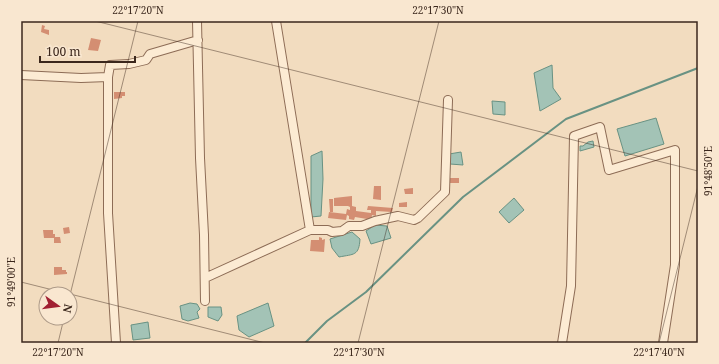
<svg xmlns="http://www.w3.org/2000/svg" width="719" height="364" font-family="'Noto Serif',serif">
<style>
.water{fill:#a3c3b6;stroke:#699283}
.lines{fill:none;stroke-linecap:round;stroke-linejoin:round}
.stream{stroke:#699283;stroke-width:2}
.building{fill:#d48e72}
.minor-casing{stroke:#8d6c56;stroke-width:10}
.minor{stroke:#fcebd3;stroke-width:8}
.ticks{fill:none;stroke:#3b271c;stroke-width:1;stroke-opacity:0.45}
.neatline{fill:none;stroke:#3b271c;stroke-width:1.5}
.ticks-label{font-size:10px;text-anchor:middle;fill:#3b271c}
</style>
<rect width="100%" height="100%" fill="#f2dcbf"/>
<!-- water -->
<path class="water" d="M552 65 553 88 561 99 540 111 534 73Z
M492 101 505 102V115L493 114Z
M656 118 664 144 625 156 617 129Z
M593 141 594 147 580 151V146H583L588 142Z
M322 151 323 179 321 216 311 217V156Z
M461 152 463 165 450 164 449 154Z
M514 198 524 210 509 223 499 212Z
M375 225 387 226 391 238 371 244 366 231Z
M352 232 360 239C359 256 354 254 339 257L332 248 330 239Z
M190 303 197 304 200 309 197 312 199 318 188 321 182 319 180 306Z
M268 303 274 326 249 337 239 330 237 316Z
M208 307H221L222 315 218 321 208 317Z
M148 322 150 338 133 340 131 325Z"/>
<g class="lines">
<!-- stream -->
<path class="stream" d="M305 343 327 321 366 292 463 197 566 119 698 68"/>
</g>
<!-- building -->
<path class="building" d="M42 25 45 26 44 29 49 30V35L41 32Z
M91 38 101 40 98 51 88 50Z
M125 92V96H122V98L114 99V92Z
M446 178H459V183H446Z
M374 186H381V200L373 199Z
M413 188V194H405L404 189Z
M352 196V206L356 207V211L371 213V210H367L368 206 393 208 392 212 376 211V216L372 215 371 221H367V219L355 217 354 220 349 219V216L347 215 346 220 328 218 329 212 346 214 347 209 350 210V207L348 206H334V198Z
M329 199H333V212H330Z
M407 202V207H399V203Z
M69 227 70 233 64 234 63 228Z
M43 230H53V234H55V237H60L61 243H54V238H44Z
M319 237 322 238V240L325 239 324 252 310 251 311 240H319Z
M54 267H62V270H66V272H67V274L54 275Z"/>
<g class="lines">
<defs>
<path id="minor" d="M197 21 200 158 204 235 205 301
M276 21 310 230
M21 75 81 78 108 77
M205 278 310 230H328L332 232 342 231 349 226H362L375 221 398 216 414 220 418 218 445 192 448 100
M116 343 108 213V77L110 65 129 64 146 60 150 54 198 40
M562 343 571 286 574 136 600 127 609 170 675 150V265L663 343"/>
</defs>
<!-- minor casing -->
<use href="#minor" class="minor-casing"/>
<!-- minor -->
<use href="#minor" class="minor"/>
</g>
<!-- ticks -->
<path class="ticks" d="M95 21 698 171M21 282 69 294M70 294 265 343M70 295 138 21M58 343 64 318M358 343 439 21M659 343 698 186"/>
<!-- border -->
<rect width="719" height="364" fill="none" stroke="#f9e7d0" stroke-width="44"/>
<!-- north arrow -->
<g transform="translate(58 306) rotate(104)"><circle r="19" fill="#f9e7d0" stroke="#ad9a88"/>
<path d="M0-3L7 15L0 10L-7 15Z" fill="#a12032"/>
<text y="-6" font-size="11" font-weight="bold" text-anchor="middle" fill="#3b271c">N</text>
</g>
<!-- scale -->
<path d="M40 56v6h95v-6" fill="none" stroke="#3b271c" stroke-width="2"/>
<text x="46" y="56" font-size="12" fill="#3b271c" stroke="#f9e7d0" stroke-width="3" paint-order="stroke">100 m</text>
<rect x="22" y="22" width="675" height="320" class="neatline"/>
<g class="ticks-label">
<text x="138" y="14">22°17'20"N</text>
<text x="438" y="14">22°17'30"N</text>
<text transform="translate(708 171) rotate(-90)" y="4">91°48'50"E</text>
<text transform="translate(11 282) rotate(-90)" y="4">91°49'00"E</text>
<text x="58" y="356">22°17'20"N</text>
<text x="359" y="356">22°17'30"N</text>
<text x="659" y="356">22°17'40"N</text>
</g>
</svg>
